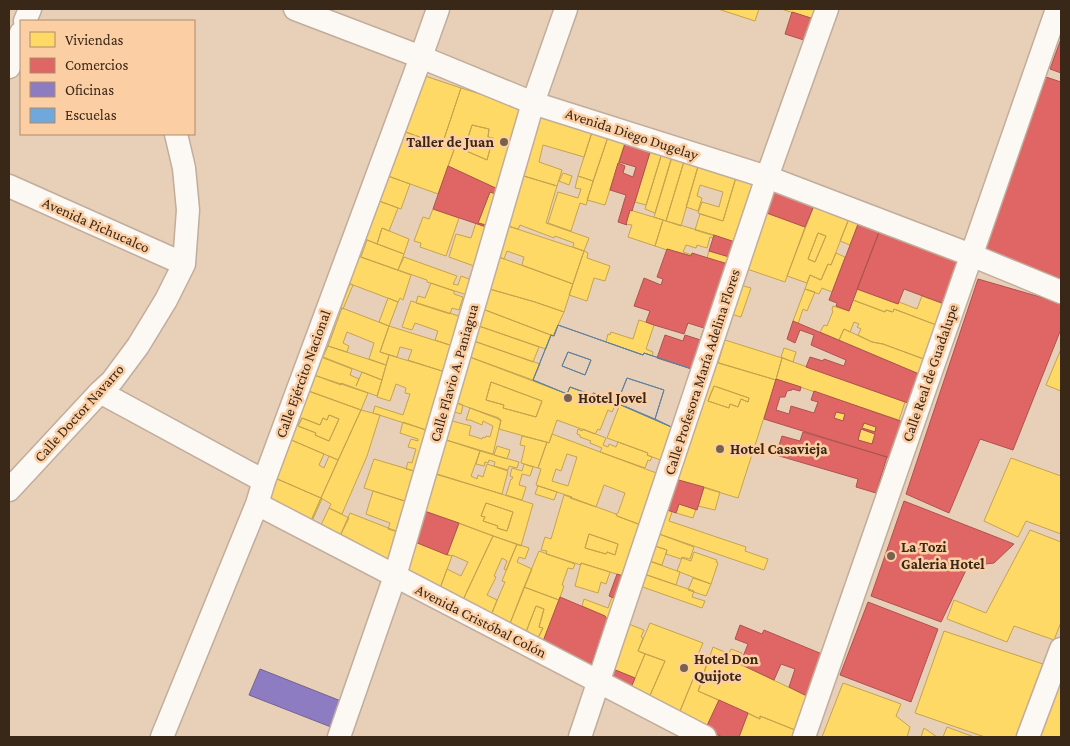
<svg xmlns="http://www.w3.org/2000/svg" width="1070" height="746" font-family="'Crimson Pro',serif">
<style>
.homes{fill:#ffd966;stroke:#c4a44e;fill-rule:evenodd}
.shops{fill:#e06666;stroke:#ae534e;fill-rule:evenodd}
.offices{fill:#8e7cc3;stroke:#74628f}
.schools{fill:#6fa8dc;stroke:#5f81a1;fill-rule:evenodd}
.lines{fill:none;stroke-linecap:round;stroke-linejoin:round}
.minor-casing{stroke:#c1ad9b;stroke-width:25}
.minor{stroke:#fcf8f4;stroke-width:22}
.poi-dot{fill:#76624f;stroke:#fccea4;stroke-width:2}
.labels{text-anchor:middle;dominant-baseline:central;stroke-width:5;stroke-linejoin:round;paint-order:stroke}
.street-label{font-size:15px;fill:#392717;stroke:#fccea4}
.poi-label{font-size:15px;font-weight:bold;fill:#392717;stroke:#fccea4;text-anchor:start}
</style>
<rect width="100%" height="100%" fill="#e8cfb8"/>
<!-- homes -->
<path class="homes" d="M718 9H759L755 21Z
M781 9H817L814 19Z
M422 75 461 88 442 145 403 131Z
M461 88 525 108 502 191 448 166 454 150 442 145ZM472 125 489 129 488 137 493 138 487 160 464 150Z
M539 111 593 129 584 157 543 145 539 162 562 170 557 186 520 175Z
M472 125 489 129 488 137 493 138 487 160 464 150Z
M593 129 609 134 593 181 578 176Z
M403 131 454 150 438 194 388 176Z
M609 134 626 139 605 205 587 200Z
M651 149 662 153 646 205 635 202Z
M662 153 672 156 655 213 645 209Z
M673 154 685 158 666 221 654 217Z
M685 158 699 163 681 226 666 221Z
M699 163 737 174 723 221 698 213 702 202 719 207 723 192 700 185 697 196 702 198 698 211 686 207Z
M563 173 572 176 569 185 559 181Z
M737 174 757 181 738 243 695 230 700 214 723 221Z
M521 175 557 186 546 223 589 238 584 251 573 247 574 243 555 236 554 238 520 225 518 229 508 226Z
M388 176 410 184 401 209 379 201Z
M578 176 593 181 586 205 580 203 571 231 548 223 558 192 578 198 581 189 575 188Z
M490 192 496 194 486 225 478 223Z
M379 201 398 208 389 231 382 228 377 244 365 239Z
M815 203 850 216 831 265 828 264 821 280 810 275 807 283 787 276ZM818 233 826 236 815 262 808 259Z
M433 209 459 218 446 256 420 247 421 243 414 241 423 217 429 219Z
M630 210 663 220 655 246 628 237 632 225 626 224Z
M764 212 805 227 785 282 747 269Z
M850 216 860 219 850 245 840 241Z
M663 220 714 235 713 238 710 237 707 248 697 245 696 248 686 245 683 252 692 255 691 256 667 249V250L655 246Z
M476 223 492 229 467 295 427 282V280L398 270 404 257 457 276 453 284 458 285 461 276 469 279 474 266 449 257 456 234 471 238Z
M505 225 584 251 573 284 522 265 524 257 507 251 504 259 496 256Z
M382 228 409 239 404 254 377 244Z
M818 233 826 236 815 262 808 259Z
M367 240 404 254 398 270 361 257Z
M584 251 588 253 587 258 610 266 605 281 594 278 587 301 569 295Z
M709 251 733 258 731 265 707 258Z
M836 253 845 257 832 292 822 288 819 294 805 289 810 275 821 280 828 264 831 265Z
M358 256 411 275 403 300 400 298 398 302 348 283Z
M496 256 573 284 564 312 535 302 486 288Z
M431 283 454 291V294L463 297 459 310 452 308 450 314 416 303 418 296 425 298Z
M350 284 353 285 343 309 341 308 343 301Z
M740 285 751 288 741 317 731 314Z
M486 288 535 302 564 312 553 336 480 308Z
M805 289 815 292 807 311 803 309 798 324 793 321Z
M857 289 898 304 899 302 917 309 922 296 947 305 939 326 894 309 893 312 886 310 885 312 853 300Z
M388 298 398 302 389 326 379 322Z
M853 300 885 312 886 310 893 312 894 309 939 326 926 360 883 344 872 342 858 335 861 329 857 327 859 324 854 322 850 332 844 329 839 340 820 332 824 325 827 326 833 311 832 310 833 306 849 311Z
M411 301 465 318 456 347 435 340 438 331 415 323 412 330 402 327Z
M342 308 389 326 380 352 389 355 386 365 369 359 374 343 347 332 343 343 349 346 347 352 328 346Z
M480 308 551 335 546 349 476 325Z
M639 320 654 325 646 349 653 352 652 356 644 353 643 355 606 342 608 334 610 335 611 332 633 339Z
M476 325 539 347 533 362 471 340Z
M389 326 456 347 448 373 408 360 412 350 400 347 397 357 380 352Z
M844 329 872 342 883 344 924 359 919 374 839 340Z
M471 340 540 364 533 380 467 356Z
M725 340 782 358 776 380 718 363Z
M328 346 386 365 382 380 323 357Z
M784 348 796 352 793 362 781 357Z
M1061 349V391L1046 385Z
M389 355 449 373 432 432 373 413 375 406 403 415 410 394 405 393 406 388 396 384 390 401 377 397Z
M467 356 567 394 570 387 592 395 593 393 616 403 612 412 608 410 600 430 598 429 595 434 557 420 549 443 499 429 501 420H499V418L453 402ZM491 382 542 401 536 417 503 408 504 405 486 400Z
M321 357 352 369 350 375 359 379 356 386 362 372 382 380 377 396 341 383V385L314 375Z
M782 358 905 402 899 420 776 379Z
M716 362 776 380 738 498 675 479ZM714 386 749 398 748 402 741 399 738 407 730 404 729 408 708 401Z
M314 375 368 393 361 410 309 391 314 380 312 379Z
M491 382 542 401 536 417 503 408 504 405 486 400Z
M714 386 749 398 748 402 741 399 738 407 730 404 729 408 708 401Z
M308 391 361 410 338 460 289 439ZM329 415 339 419 329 441 315 435 316 433 298 426 302 418 320 425 323 418 327 420Z
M455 402 463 405 461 414 455 412 452 421 471 426 469 435 482 439 483 437 485 438 486 436 490 437 493 426 483 421 482 425 470 420H466L470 408 501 420 493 454 443 439Z
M620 404 678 430 663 461 647 455 648 453 607 438Z
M361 410 380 415 367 456 342 514 329 508 331 504 321 498Z
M836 412 845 414 843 421 834 418Z
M329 415 339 419 329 441 315 435 316 433 298 426 302 418 320 425 323 418 327 420Z
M403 422 432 432 421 473 406 469 408 462 412 463 416 449 408 447 411 439 418 441V439L400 433Z
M864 423 876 427 875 432 862 428Z
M578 429 582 431 583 429 606 438 603 445 608 447 609 444 616 447 618 442 648 453 647 455 652 457 650 461 648 460 645 468 600 452 602 448 590 443 591 441 580 437V435L577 434Z
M861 429 875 434 872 444 858 440Z
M552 434 659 474 641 525 617 516 616 514 618 513 625 493 604 485 596 507 570 498 572 497 536 485 541 469 538 468 547 442 549 443Z
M522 436 547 442 538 468 521 463 525 446 520 445Z
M289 439 324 454 319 465 324 468 329 456 338 460 321 498 275 478Z
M443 439 480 451 471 476 477 479 478 475 483 477 487 464 508 471 502 494 435 474Z
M497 446 510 450 507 459 494 455Z
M480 451 519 462 517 468 509 466 508 470 494 466 495 462 489 460 488 463 485 462 484 466 476 464Z
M567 454 577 457 568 486 552 481 556 469 561 471Z
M1011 458 1061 476V534L1026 521 1018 537 984 521Z
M374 459 421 473 411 503 364 488Z
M524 464 533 467 530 476 522 474 519 485 526 487 522 500 506 495 511 479H512L513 477 510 476 512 468 522 471Z
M434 473 533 504 521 546 422 510ZM486 503 513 512 507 531 497 528 498 526 483 521 485 517 481 516Z
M275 478 321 498 310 523 264 501Z
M538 486 557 492 554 500 535 494Z
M704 487 720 492 715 510 698 506Z
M373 491 411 503 401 533 388 529 390 523 366 514Z
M564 495 616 514 617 516 641 525 623 576 581 563V565L546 554 547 551 541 550 545 537 551 539ZM589 534 618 544 615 555 607 552 606 554 585 548Z
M321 498 322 499 312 521 321 525 329 508 349 518 339 538 310 523Z
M486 503 513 512 507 531 497 528 498 526 483 521 485 517 481 516Z
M679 504 696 509 693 518 676 513Z
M665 509 672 512 669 521 746 547 745 551 768 559 764 570 659 534Z
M350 513 401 533 389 566 339 538Z
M459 523 493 536 462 602 439 591 447 569 461 576 468 562 452 555V556L447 555Z
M1030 530 1061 542V622L1054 640 1014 626 1007 642 947 619 954 600 986 613Z
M589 534 618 544 615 555 607 552 606 554 585 548Z
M659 534 694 547 690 559 682 557 681 559 666 554 667 550 655 546Z
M493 536 517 544 506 570 504 569 507 561 502 558 494 576 496 577 487 595 497 600 491 616 462 602Z
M415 542 452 556 439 591 406 570Z
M517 544 529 548 525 559 519 557 517 562 532 569 509 626 490 617 505 582 502 581Z
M655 546 667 550 662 565 650 561Z
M539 551 575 564 573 569 568 568 562 585 564 586 559 600 524 587Z
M694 552 717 560 716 562 718 563 711 584 677 571 682 558 691 561Z
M649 561 680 572 676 585 644 574Z
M581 563 610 572 606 584 601 582 598 593 575 586Z
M644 574 694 591 692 597 705 601 702 608 640 586Z
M693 578 711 584 706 596 688 590Z
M524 587 559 600 542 644 509 626ZM536 606 544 609 539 627 543 628 538 638 526 632Z
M612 597 616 599 608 619 605 616 582 606 584 599 608 608Z
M536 606 544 609 539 627 543 628 538 638 526 632Z
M626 623 644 630 641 637 643 638 638 651 645 654 635 678 608 667Z
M650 623 703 643 696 659 707 663 703 675 696 672 678 716 648 700 665 661 638 651Z
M944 631 1043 664 1018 737H985L915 713Z
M713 647 729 654 727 658 807 696 795 730 760 716V719L698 691Z
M731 649 742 653 738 663 727 658Z
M645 654 665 661 648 700 630 690Z
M696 672 705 675 698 691 719 700 705 730 678 716Z
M1061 679V737H1038Z
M843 683 901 704 896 716 910 727 907 737H822Z
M748 713 760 719V716L795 730 792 737H739Z
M947 727 974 737H943Z
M924 728 937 737H921Z"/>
<!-- shops -->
<path class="shops" d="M792 12 814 19 807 41 785 34Z
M1061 39V73L1050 69Z
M1046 77 1061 82V285L984 254Z
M626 141 651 149 632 211 630 210 626 224 627 225 618 222 626 195 610 190 618 163 625 166 623 173 633 177 636 167 619 162Z
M448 166 502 191 492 229 433 209ZM490 192 496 194 486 225 478 223Z
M776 188 815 203 805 227 764 212 771 192Z
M860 219 881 227 849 311 836 306 837 303 829 300Z
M881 227 964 259 947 305 904 289 898 304 857 289Z
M714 235 738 243 733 258 709 251Z
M667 249 691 256 692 253 731 265 707 342 700 340 704 328 688 323 684 334 654 325 646 322 650 311 634 306 644 278 661 285 663 279 657 277Z
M978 279 1061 303V329L1013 450 980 439 949 513 906 494Z
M793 321 919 374 908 403 806 367 810 357 823 361 824 359 844 366 846 360 811 345 814 335 800 330 795 343 787 339Z
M665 335 683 341 685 335 707 342 698 371 657 358Z
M776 379 801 387 800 391 792 389V390L787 391 785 397H780L776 410 789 414 791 406 814 413 818 402 811 400 814 391 903 422 890 458 764 419ZM836 412 845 414 843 421 834 418ZM864 423 876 427 875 432 862 428ZM861 429 875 434 872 444 858 440Z
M803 432 887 457 876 493 856 487 858 479 776 455 782 436 800 441Z
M675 479 704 487 697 510 679 504 676 513 665 509Z
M904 501 1014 544 994 563 968 566 941 622 871 596Z
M424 511 459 523 447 555 415 542Z
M617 574 623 576 616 599 609 596Z
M560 597 605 616 607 619 590 668 542 644Z
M868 602 938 629 911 702 840 675Z
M740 625 762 634 764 630 822 654 807 696 789 687 795 669 781 664 774 680 740 664 748 644 735 639Z
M608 667 635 678 630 690 604 677Z
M719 700 748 713 739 737H723L705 730Z"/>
<!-- offices -->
<path class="offices" d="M260 669 341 701 331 727 249 695Z"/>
<!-- schools -->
<path class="schools" d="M558 325 643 355 644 353 698 371 678 430 655 419 664 390 627 378 617 403 593 393 592 395 570 387 567 394 533 380 551 335 554 336Z
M558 325 643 355 644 353 698 371 678 430 593 393 592 395 570 387 567 394 533 380 551 335 554 336ZM568 352 591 360 585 375 562 366Z
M568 352 591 360 585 375 562 366Z
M627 378 664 390 655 419 617 403Z"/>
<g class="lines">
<defs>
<path id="minor" d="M295 9 421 57 533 103 767 177 971 255 1061 292
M25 21 30 9
M9 67 21 33
M9 186 184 264
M100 392 264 481
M9 490 100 392 112 381 138 346 166 300 184 264 188 210 184 168 176 134
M257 504 705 737
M162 737 257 504 264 481 421 57 438 9
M339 737 395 576 533 103 566 9
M580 737 767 177 827 9
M804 737 1057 9
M1028 737 1061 649"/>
</defs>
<!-- minor casing -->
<use href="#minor" class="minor-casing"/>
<!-- minor -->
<use href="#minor" class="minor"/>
</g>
<!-- markers -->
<g class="poi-dot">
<circle cx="504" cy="142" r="5"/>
<circle cx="568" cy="398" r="5"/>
<circle cx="720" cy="449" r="5"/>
<circle cx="891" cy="556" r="5"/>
<circle cx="684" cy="668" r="5"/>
</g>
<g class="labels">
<!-- street labels -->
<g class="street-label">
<text transform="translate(632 134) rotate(18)">Avenida Diego Dugelay</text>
<text transform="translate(96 225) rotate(24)">Avenida Pichucalco</text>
<text transform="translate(702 372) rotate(-72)">Calle Profesora María Adelina Flores</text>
<text transform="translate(454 373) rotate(-74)">Calle Flavio A. Paniagua</text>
<text transform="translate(930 373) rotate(-71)">Calle Real de Guadalupe</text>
<text transform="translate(303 374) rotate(-70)">Calle Ejército Nacional</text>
<text transform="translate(79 413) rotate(-48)">Calle Doctor Navarro</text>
<text transform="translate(481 621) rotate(27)">Avenida Cristóbal Colón</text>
</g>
<!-- poi labels -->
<g class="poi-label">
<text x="494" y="142" text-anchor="end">Taller de Juan</text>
<text x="578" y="398">Hotel Jovel</text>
<text x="730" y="449">Hotel Casavieja</text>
<text x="901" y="547">La Tozi<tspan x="901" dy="17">Galeria Hotel</tspan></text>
<text x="694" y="659">Hotel Don<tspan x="694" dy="17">Quijote</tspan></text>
</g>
</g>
<!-- border -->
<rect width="1070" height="746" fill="none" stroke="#392717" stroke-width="20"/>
<!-- legend -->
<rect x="20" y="20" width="175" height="115" fill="#fccea4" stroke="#ae8b6c"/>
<rect x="30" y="32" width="25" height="15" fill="#ffd966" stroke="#ae8b6c"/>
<text x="65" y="45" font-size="15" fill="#392717">Viviendas</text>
<rect x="30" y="58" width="25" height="15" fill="#e06666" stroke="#ae8b6c"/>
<text x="65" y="70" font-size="15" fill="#392717">Comercios</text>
<rect x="30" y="82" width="25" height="15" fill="#8e7cc3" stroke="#ae8b6c"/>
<text x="65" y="95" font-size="15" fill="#392717">Oficinas</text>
<rect x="30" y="108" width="25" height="15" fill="#6fa8dc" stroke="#ae8b6c"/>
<text x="65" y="120" font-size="15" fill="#392717">Escuelas</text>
</svg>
